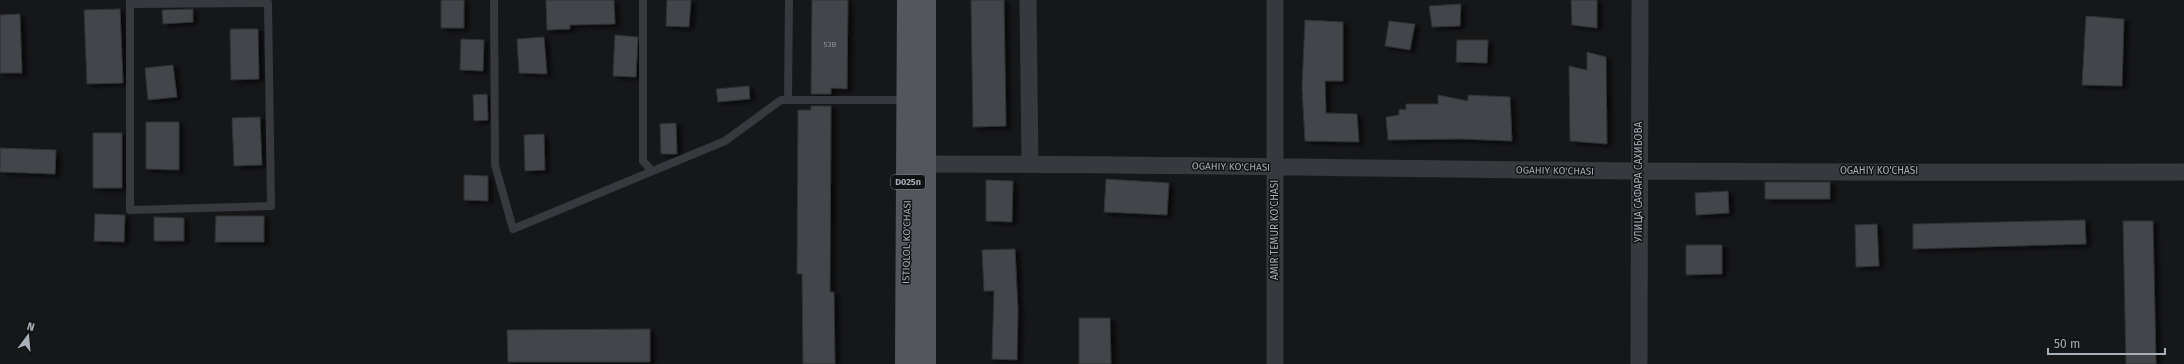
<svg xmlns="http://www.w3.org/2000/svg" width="2184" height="364" font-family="'Fira Sans',sans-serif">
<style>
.building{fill:#424549;stroke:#303135;filter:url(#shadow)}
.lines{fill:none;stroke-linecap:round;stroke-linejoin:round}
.lane{stroke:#37393e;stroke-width:8}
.street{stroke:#37393e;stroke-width:17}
.primary{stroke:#53575d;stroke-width:22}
.labels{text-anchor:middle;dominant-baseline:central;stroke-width:3;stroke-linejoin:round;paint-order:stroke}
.number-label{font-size:8px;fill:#8e959d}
.shield{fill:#111214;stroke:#7b8188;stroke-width:1}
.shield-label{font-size:9px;font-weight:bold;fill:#a8b0b9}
.street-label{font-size:10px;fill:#a8b0b9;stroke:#111214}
</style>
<defs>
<filter id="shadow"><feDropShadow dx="4.5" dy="2.5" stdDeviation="2" flood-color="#0009"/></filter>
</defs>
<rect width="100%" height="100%" fill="#161719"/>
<!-- building -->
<path class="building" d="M441 0H464V28H441Z
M546 0H614L615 24 570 25V29L547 30Z
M667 0H691L689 27 666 26Z
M812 0H848L847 89 831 88V94H811Z
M971 0H1004L1006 126 973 127Z
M1571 0H1597V28L1572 25Z
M1461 4 1460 26 1432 27 1429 6Z
M120 9 123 83 87 84 84 10Z
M193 9V22L163 24 162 10Z
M20 14 22 73H0V15Z
M2086 16 2124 19 2122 86 2082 85Z
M1305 20 1343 22V81H1325L1326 113 1357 114 1359 142 1305 141 1302 88Z
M1389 21 1415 24 1410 50 1385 46Z
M230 29H258L259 79 231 80Z
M615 35 638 37 636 77 613 76Z
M544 37 547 74 519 73 517 39Z
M461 39 484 40 483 71 460 70Z
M1457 40H1488L1487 63 1456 62Z
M1587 52 1606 57 1607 144 1570 141 1569 66 1587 70Z
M173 65 177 97 148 100 145 68Z
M749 86 750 99 718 102 716 89Z
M487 94 488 120 474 121 473 95Z
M1438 95 1468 101V95L1510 97 1512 141 1459 139 1388 140 1386 117 1399 115V109L1406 110V104H1438Z
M811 106H831L830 292H834L835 364H803L802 274H797L798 110H811Z
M260 117 262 165 234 166 232 118Z
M146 122H179V170L146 169Z
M676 123 677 154H661L660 124Z
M93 133H122V188H93Z
M544 134 545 170 525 171 524 135Z
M0 148 56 150 55 174 0 172Z
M464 175 488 176V201L464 200Z
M1106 179 1169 183 1167 215 1104 212Z
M986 180 1013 181 1012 222 986 221Z
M1765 182H1830V199H1765Z
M1728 191 1729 213 1696 215 1695 193Z
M95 214 125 215 124 242 94 241Z
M216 216H264V242H215Z
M154 217 184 218V241H154Z
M2085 220 2086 244 1913 249V224Z
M2123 221H2153L2156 364H2126Z
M1877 224 1879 266 1856 267 1855 225Z
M1686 245H1722V274L1686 275Z
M1015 249 1018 310 1017 360 992 359 994 291H984L982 250Z
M1079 318H1110L1111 364H1079Z
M650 329V362H508L507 330Z"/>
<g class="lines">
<!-- lane -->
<path class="lane" d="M130 0V210L271 206 268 3 131 4
M494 0 495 165 513 229 725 141 781 100H906
M643 0V161L652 171
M788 100 789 0"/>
<!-- street -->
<path class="street" d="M1028 0 1030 164
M925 164C1162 164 1398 169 1634 171 1817 173 2001 172 2184 172
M1275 364V0
M1639 364 1640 0"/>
<!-- primary -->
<path class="primary" d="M925 0V364
M906 364 908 0"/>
</g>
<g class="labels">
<!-- number labels -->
<g class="number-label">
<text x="830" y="44">53B</text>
</g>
<!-- shield labels -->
<rect class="shield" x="891" y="175" width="34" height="14" rx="3"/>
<g class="shield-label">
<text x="908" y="182">D025n</text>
</g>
<!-- street labels -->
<g class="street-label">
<text transform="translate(1231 167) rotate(1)">OGAHIY KO'CHASI</text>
<text transform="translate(1555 171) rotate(1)">OGAHIY KO'CHASI</text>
<text x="1879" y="171">OGAHIY KO'CHASI</text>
<text transform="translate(1639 182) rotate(-90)">УЛИЦА САФАРА САХИБОВА</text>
<text transform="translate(1275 230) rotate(-90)">AMIR TEMUR KO'CHASI</text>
<text transform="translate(907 242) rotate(-89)">ISTIQLOL KO'CHASI</text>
</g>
</g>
<!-- north arrow -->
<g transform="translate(28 336) rotate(16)" stroke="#111214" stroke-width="3" paint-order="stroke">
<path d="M0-3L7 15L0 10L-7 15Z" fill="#a8b0b9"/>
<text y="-6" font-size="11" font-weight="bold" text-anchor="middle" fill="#a8b0b9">N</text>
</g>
<!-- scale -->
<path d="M2048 348v6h117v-6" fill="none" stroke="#a8b0b9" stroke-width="2"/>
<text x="2054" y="348" font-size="12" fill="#a8b0b9" stroke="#111214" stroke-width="3" paint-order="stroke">50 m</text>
</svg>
